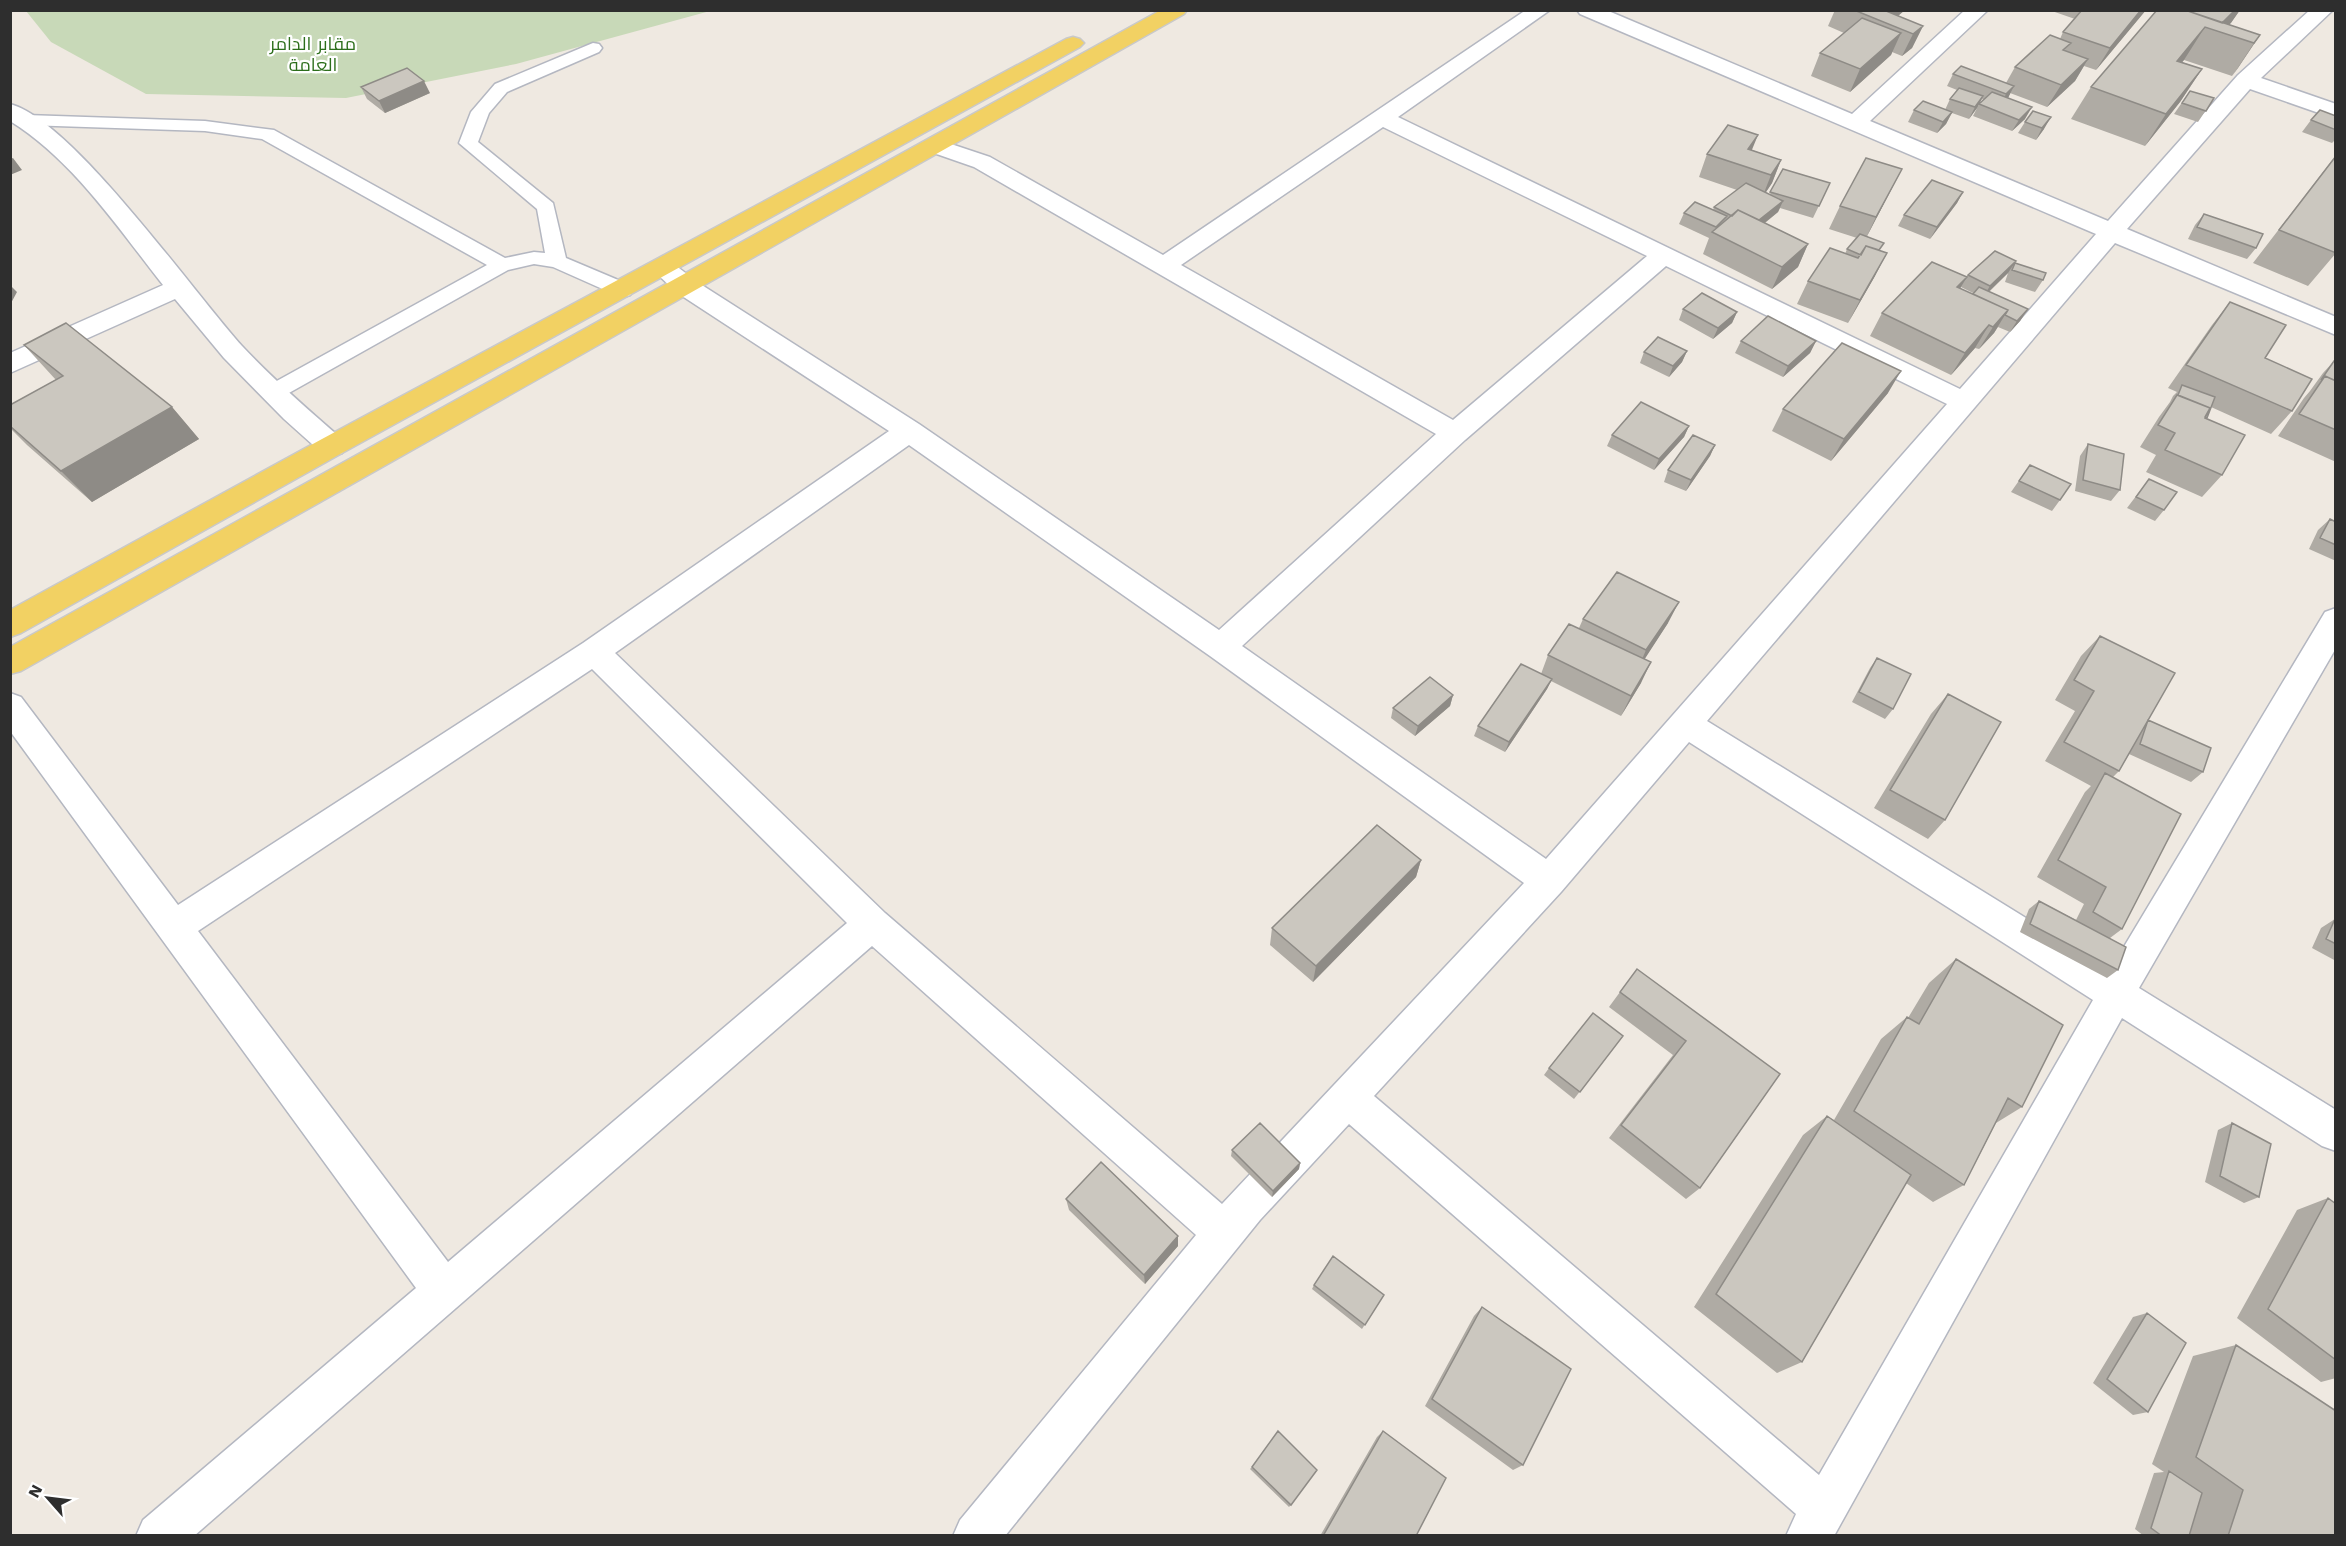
<svg xmlns="http://www.w3.org/2000/svg" width="2346" height="1546" font-family="'Work Sans',Cairo,sans-serif">
<style>
.cemetery{fill:#c8d9b8}
.lines{fill:none;stroke-linecap:round;stroke-linejoin:round}
.service-casing{stroke:#b4b7c1;stroke-width:3}
.minor-casing{stroke:#b4b7c1;stroke-width:3}
.primary-casing{stroke:#c9c9c9;stroke-width:3}
.service{fill:#fff;fill-rule:evenodd}
.minor{fill:#fff;fill-rule:evenodd}
.primary{fill:#f2d163;fill-rule:evenodd}
.wall{fill:#afaba4;fill-rule:evenodd}
.shaded-wall{fill:#8e8b86}
.building{fill:#cbc7bf;stroke:#8e8b86;stroke-width:1.5}
.labels{text-anchor:middle;dominant-baseline:central;stroke-width:4.5;stroke-linejoin:round;paint-order:stroke}
.far-park-label{font-size:18px;fill:#2c6e1b;stroke:#fff}
</style>
<rect width="100%" height="100%" fill="#efe9e1"/>
<!-- cemetery -->
<path class="cemetery" d="M26 11H710L516 64 346 98 146 94 51 42Z"/>
<g class="lines">
<defs>
<path id="service" d="M593 43 599 44 602 48 599 52 507 92 489 113 478 142 553 203 566 258 630 285 633 290 630 295 623 297 616 295 553 267 534 264 508 270 280 398 272 400 264 398 261 393 264 388 487 265 262 139 205 131 26 125 20 124 17 120 20 116 26 115 205 121 274 130 505 258 534 252 545 253 537 209 459 143 471 112 495 84Z"/>
<path id="minor" d="M1526 10H1550L1398 117 1960 389 2096 234 1580 14 1577 10H1606L1852 114 1965 10H1988L1870 121 2108 221 2238 75 2310 10H2333L2261 78 2336 104V119L2250 89 2127 229 2336 317V335L2115 243 1707 721 2110 970 2325 612 2336 608V648L2139 988 2336 1110V1151L2322 1146 2122 1018 1834 1536H1786L1796 1514 1349 1124 1260 1220 1005 1536H953L960 1520 1196 1235 872 946 194 1536H136L143 1520 416 1288 10 731V693L21 697 178 905 583 643 889 431 676 292 651 268 654 263C671 258 681 270 694 280L919 424 1219 630 1436 434 974 167 928 151 925 146 928 141 936 139 990 157 1163 255ZM1383 127 1647 256 1453 420 1181 265ZM1666 266 1947 404 1546 859 1242 646 1465 440ZM909 445 1210 656 1524 883 1222 1204 885 913 615 653ZM592 669 847 923 448 1262 198 931ZM1689 742 2093 1000 1819 1475 1374 1096 1561 892Z
M10 104C72 120 194 293 242 346 273 379 307 409 342 439L346 446 342 453 332 456 322 453 284 419 224 358 175 299 10 373V353L163 285C118 228 73 160 10 121Z"/>
<path id="primary" d="M1161 10H1187L1184 14 21 671 10 674V647Z
M1073 37 1080 39 1084 43 1080 47 342 453 21 633 10 637V610L322 439 1066 39Z"/>
</defs>
<!-- service casing -->
<use href="#service" class="service-casing"/>
<!-- minor casing -->
<use href="#minor" class="minor-casing"/>
<!-- primary casing -->
<use href="#primary" class="primary-casing"/>
<!-- service -->
<use href="#service" class="service"/>
<!-- minor -->
<use href="#minor" class="minor"/>
<!-- primary -->
<use href="#primary" class="primary"/>
</g>
<!-- wall -->
<path class="wall" d="M1835 10H1905L1898 16 1923 26 1912 48 1902 56 1892 52 1891 55 1850 92 1811 76 1820 53 1844 33 1828 26Z
M2049 10H2146L2096 70 2084 66 2075 81 2047 107 2010 93 2008 98 2025 119 2012 131 1973 116 1979 104 1984 100 1982 99 1977 108 1969 119 1952 113 1946 124 1937 133 1908 122 1914 110H1945L1950 99 1957 90 1947 86 1953 74 2006 83 2015 67 2060 39 2063 32 2075 19Z
M2157 10H2240L2229 25 2260 35 2232 76 2184 60 2182 62 2202 69 2180 102 2145 146 2071 119 2091 87Z
M361 87 430 93 385 113 367 99Z
M2190 91 2214 98 2198 122 2174 114Z
M2336 116V139L2332 143 2302 132 2311 120Z
M2025 122 2044 129 2036 140 2018 133Z
M1752 150 1781 160 1772 183 1766 192 1770 194 1783 169 1830 183 1813 218 1780 208 1778 212 1765 223 1808 244 1798 267 1772 289 1703 254 1709 238 1679 224 1684 213 1713 210 1714 207 1737 190 1699 177 1707 154Z
M2336 155V253L2308 286 2253 263Z
M1902 169 1867 236 1881 251 1875 276 1848 323 1797 304 1808 281 1845 254 1847 249 1857 238 1829 229 1840 206Z
M1963 192 1957 203 1930 239 1898 226 1904 215Z
M2204 214 2256 248 2247 259 2188 239 2195 225Z
M2015 263 2043 280 2035 292 2005 282 2008 273 1989 292 2028 309 2020 321 2010 332 1998 327 1994 333 1979 349 1975 348 1951 375 1870 336 1882 313 1966 277 1968 275ZM1961 287 1973 293 1972 294 1960 288Z
M2230 302 2265 358 2292 411 2271 434 2211 407 2206 418 2222 475 2202 497 2146 472 2156 455 2140 447 2159 417 2170 402 2173 396 2177 392 2168 388 2212 325Z
M1683 309 1737 312 1732 323 1713 339 1679 320Z
M1741 341H1816L1810 353 1783 377 1735 353Z
M24 345 172 407 199 439 92 502 27 445 10 428V405L56 380Z
M1687 351 1682 362 1669 377 1640 363 1644 352Z
M2334 361 2336 362V462L2278 436 2304 398 2310 391 2323 373Z
M1888 393 1831 461 1772 431 1783 409Z
M1689 426 1684 437 1654 470 1607 446 1612 435Z
M2088 444 2120 490 2111 501 2075 491 2080 456Z
M1715 445 1710 456 1686 491 1664 482 1668 470Z
M2030 465 2060 500 2052 511 2011 492Z
M2149 479 2164 510 2155 521 2127 508Z
M2330 519 2336 522V561L2309 549 2318 530Z
M1583 619 1668 623 1644 659 1641 683 1621 716 1551 681 1547 689 1505 752 1474 736 1478 726 1541 674 1548 655 1579 628Z
M2100 636 2148 721 2203 772 2191 782 2129 754 2119 771 2113 777 2122 929 2110 938 2118 970 2107 978 2020 932 2029 909 2039 901 2076 920 2084 904 2037 877 2085 792 2091 786 2045 761 2075 711 2055 700 2081 656Z
M1877 658 1893 709 1885 719 1852 702 1870 668Z
M1948 694 1945 820 1928 839 1874 808 1931 714Z
M1453 695 1450 706 1415 736 1391 718 1393 708Z
M1421 860 1416 877 1313 982 1270 945 1272 928Z
M2335 919 2336 920V961L2312 948 2321 928Z
M1956 959 2022 1107 1996 1123 1964 1185 1933 1202 1906 1183 1802 1362 1777 1373 1694 1307 1803 1135 1827 1116 1834 1120 1881 1039 1907 1017 1908 1018 1929 983Z
M1620 992 1780 1074 1700 1188 1686 1199 1609 1138 1673 1055 1609 1007Z
M1623 1036 1574 1099 1544 1075 1549 1068Z
M2232 1123 2259 1197 2244 1203 2205 1182 2218 1130Z
M1232 1150 1300 1163 1299 1169 1272 1197 1231 1156Z
M2328 1198 2336 1204V1378L2321 1382 2237 1318 2297 1210Z
M1066 1199 1178 1236V1246L1145 1284 1069 1210Z
M1314 1285 1384 1295 1362 1329 1312 1289Z
M1482 1307 1523 1465 1513 1470 1425 1406 1474 1316Z
M2147 1313 2148 1412 2133 1415 2093 1383 2133 1317Z
M2236 1345 2336 1536H2144L2135 1529 2154 1473 2164 1472 2152 1464 2193 1356Z
M1383 1431 1416 1536H1320L1377 1437Z
M1252 1467 1291 1505 1289 1507 1250 1469Z"/>
<!-- shaded-wall -->
<path class="shaded-wall" d="M1887 10H1905L1888 24 1881 21Z
M2141 10H2146L2096 70 2110 48Z
M2235 10H2240L2231 23 2221 32 2214 30Z
M1923 26 1912 48 1902 56 1913 34Z
M2205 27 2184 60 2156 93 2177 61Z
M1901 33 1891 55 1850 92 1860 69Z
M2260 35 2238 68 2232 76 2254 43Z
M2088 59 2075 81 2047 107 2061 85Z
M2202 69 2180 102 2145 146 2166 114Z
M424 81 430 93 385 113 379 101Z
M2014 86 2008 98 2000 106 2006 94Z
M1983 96 1977 108 1969 119 1975 107Z
M2032 107 2025 119 2012 131 2019 120Z
M1952 112 1946 124 1937 133 1943 122Z
M2051 117 2044 129 2036 140 2042 128Z
M1758 135 1749 157 1748 149Z
M13 158 22 170 10 175V159Z
M1781 160 1772 183 1762 198 1771 175Z
M1902 169 1890 192 1865 240 1876 217Z
M1963 192 1957 203 1930 239 1937 227Z
M1783 201 1778 212 1747 237 1752 226Z
M1808 244 1798 267 1772 289 1782 267Z
M1887 253 1875 276 1848 323 1860 300Z
M2016 261 2008 273 1983 297 1990 286Z
M1967 277 1953 300 1957 287Z
M10 285 17 292 10 305Z
M2028 309 2020 321 2010 332 2017 321Z
M2008 310 1994 333 1979 349 1993 327Z
M1737 312 1732 323 1713 339 1718 328Z
M1989 325 1975 348 1951 375 1965 353Z
M1816 341 1810 353 1783 377 1788 366Z
M1687 351 1682 362 1669 377 1673 366Z
M1901 371 1888 393 1831 461 1844 439Z
M172 407 199 439 92 502 61 471Z
M1689 426 1684 437 1654 470 1659 459Z
M1715 445 1710 456 1686 491 1691 480Z
M1679 602 1668 623 1637 671 1646 650Z
M1651 662 1641 683 1621 716 1631 696Z
M1552 679 1547 689 1505 752 1509 742Z
M1453 695 1450 706 1415 736 1418 726Z
M1421 860 1416 877 1313 982 1316 966Z
M1300 1163 1299 1169 1272 1197 1273 1191Z
M1178 1236V1246L1145 1284 1144 1275Z"/>
<!-- building -->
<path class="building" d="M1854 10H1887L1886 11 1923 26 1913 34Z
M2082 10H2141L2110 48 2063 32Z
M2157 10H2185L2260 35 2254 43 2205 27 2177 61 2202 69 2166 114 2091 87Z
M2185 10H2235L2222 23Z
M1862 18 1901 33 1860 69 1820 53Z
M2050 35 2071 43 2063 50 2088 59 2061 85 2015 67Z
M1961 66 2014 86 2006 94 1953 74Z
M407 68 424 81 379 101 361 87Z
M1959 88 1983 96 1975 107 1950 99Z
M2190 91 2214 98 2206 111 2182 103Z
M1992 92 2032 107 2019 120 1979 104Z
M1923 101 1952 112 1943 122 1914 110Z
M2320 110 2336 116V130L2311 120Z
M2033 111 2051 117 2042 128 2025 122Z
M1728 125 1758 135 1748 149 1781 160 1771 175 1707 154Z
M2336 156V253L2279 230Z
M1866 158 1902 169 1876 217 1840 206Z
M1783 169 1830 183 1819 206 1770 192Z
M1932 180 1963 192 1937 227 1904 215Z
M1746 183 1783 201 1759 220 1738 210 1732 216 1714 207Z
M1695 202 1727 216 1716 227 1684 213Z
M1738 210 1808 244 1782 267 1712 232Z
M2204 214 2263 234 2256 248 2197 227Z
M1860 234 1884 243 1879 250 1866 246 1861 255 1847 249Z
M1866 246 1887 253 1860 300 1808 281 1830 248 1858 258Z
M1995 251 2016 261 1990 286 1968 275Z
M1932 262 1967 277 1957 287 2008 310 1993 327 1989 325 1965 353 1882 313Z
M2015 263 2046 273 2043 280 2012 270Z
M1979 287 2028 309 2017 321 2005 315 2008 310 1973 294Z
M1702 293 1737 312 1718 328 1683 309Z
M2230 302 2286 325 2265 358 2312 379 2292 411 2186 365Z
M1768 316 1816 341 1788 366 1741 341Z
M66 323 172 407 61 471 10 426V405L63 376 24 345Z
M1658 337 1687 351 1673 366 1644 352Z
M1842 343 1901 371 1844 439 1783 409Z
M2334 361 2336 362V381L2325 376 2321 380Z
M2325 376 2336 381V430L2299 414Z
M2182 385 2215 397 2207 418 2205 417 2210 408 2178 395Z
M2177 395 2210 408 2205 418 2245 435 2222 475 2165 450 2175 433 2158 425Z
M1641 402 1689 426 1659 459 1612 435Z
M1693 435 1715 445 1691 480 1668 470Z
M2088 444 2124 454 2120 490 2083 480Z
M2030 465 2071 484 2060 500 2019 481Z
M2149 479 2177 492 2164 510 2136 497Z
M2330 519 2336 522V545L2320 538Z
M1617 572 1679 602 1646 650 1583 619Z
M1569 624 1651 662 1631 696 1548 655Z
M2100 636 2175 673 2119 771 2064 742 2094 691 2074 680Z
M1877 658 1911 674 1893 709 1859 692Z
M1521 664 1552 679 1509 742 1478 726Z
M1430 677 1453 695 1418 726 1393 708Z
M1948 694 2001 722 1945 820 1890 790Z
M2148 720 2211 748 2203 772 2140 744Z
M2105 773 2181 814 2122 929 2093 912 2106 887 2058 860Z
M1377 825 1421 860 1316 966 1272 928Z
M2039 901 2126 947 2118 970 2030 924Z
M2335 919 2336 920V944L2326 939Z
M1956 959 2063 1025 2022 1107 2008 1098 1964 1185 1854 1111 1907 1017 1919 1024Z
M1637 969 1780 1074 1700 1188 1621 1125 1686 1041 1620 992Z
M1593 1013 1623 1036 1580 1092 1549 1068Z
M1827 1116 1911 1175 1802 1362 1716 1294Z
M1260 1123 1300 1163 1273 1191 1232 1150Z
M2232 1123 2271 1144 2259 1197 2220 1176Z
M1101 1162 1178 1236 1144 1275 1066 1199Z
M2328 1198 2336 1204V1360L2268 1309Z
M1333 1256 1384 1295 1365 1325 1314 1285Z
M1482 1307 1571 1369 1523 1465 1432 1399Z
M2147 1313 2186 1343 2148 1412 2107 1379Z
M2236 1345 2336 1411V1536H2228L2243 1490 2196 1457Z
M1278 1431 1317 1470 1291 1505 1252 1467Z
M1383 1431 1446 1478 1416 1536H1323Z
M2169 1471 2202 1493 2189 1536H2162L2151 1528Z"/>
<g class="labels">
<!-- far-park labels -->
<g class="far-park-label">
<text x="313" y="43">مقابر الدامر<tspan x="313" dy="21">العامة</tspan></text>
</g>
</g>
<!-- border -->
<rect width="2346" height="1546" fill="none" stroke="#2e2e2e" stroke-width="24"/>
<!-- north arrow -->
<g transform="translate(48 1498) rotate(298)" stroke="#ffffff" stroke-width="4.5" paint-order="stroke">
<path d="M0-4.5L10 22L0 15L-10 22Z" fill="#2e2e2e"/>
<text y="-9" font-size="16" font-weight="bold" text-anchor="middle" fill="#2e2e2e">N</text>
</g>
</svg>
